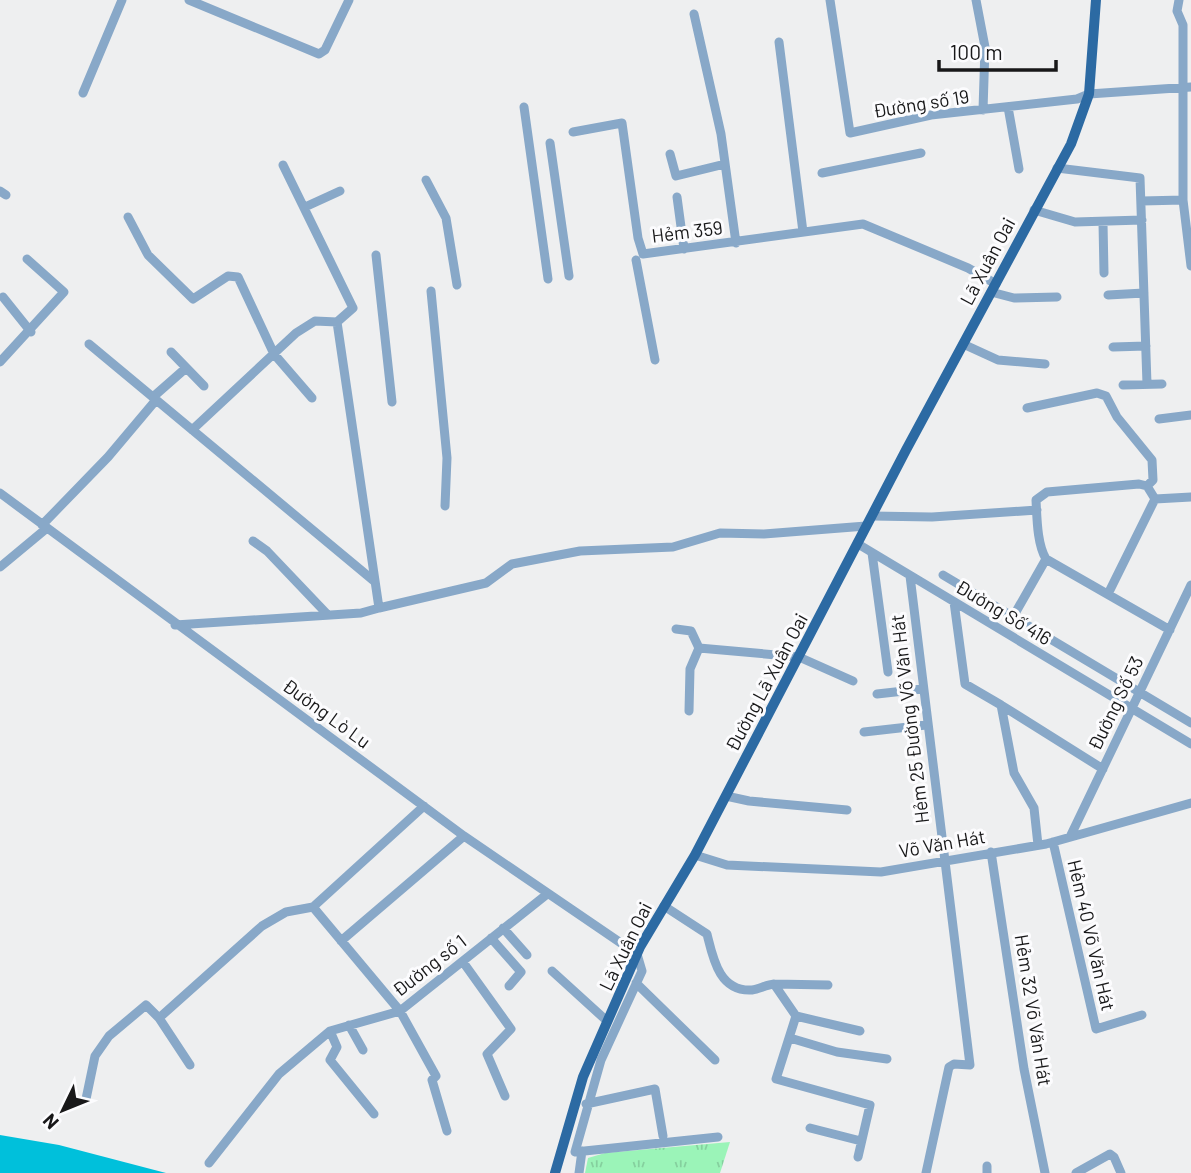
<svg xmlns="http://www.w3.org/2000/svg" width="1191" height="1173" font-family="Barlow,sans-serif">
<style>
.park{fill:url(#park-tufts)}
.water{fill:#00c0db}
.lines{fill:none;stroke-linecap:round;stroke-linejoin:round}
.minor{stroke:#88a8c8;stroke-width:9}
.major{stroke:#2c6aa3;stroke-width:10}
.labels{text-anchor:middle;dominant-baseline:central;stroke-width:6;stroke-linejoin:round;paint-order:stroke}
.street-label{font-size:19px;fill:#181819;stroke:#fcfcfe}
</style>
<defs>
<pattern id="park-tufts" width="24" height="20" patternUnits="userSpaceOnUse" patternTransform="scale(1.75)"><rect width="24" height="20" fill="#9bf4b8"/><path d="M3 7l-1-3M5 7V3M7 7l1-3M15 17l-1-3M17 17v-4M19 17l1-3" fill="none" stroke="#85d09e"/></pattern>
</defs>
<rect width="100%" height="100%" fill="#eeeff0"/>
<!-- park -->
<path class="park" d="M730 1142 720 1173H585L588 1158 605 1153Z"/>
<!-- water -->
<path class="water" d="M0 1135 59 1145 166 1173H0Z"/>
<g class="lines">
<!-- minor -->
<path class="minor" d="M189 0 319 54 325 50 349 0
M830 0 850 133 931 115 1077 99 1089 94 1191 87
M976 0 985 47 983 110
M1179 0 1177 11 1183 25V200L1191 266
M694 14 721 134 736 243
M779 42 803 232
M83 93 122 0
M524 107 548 279
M1008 107 1019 169
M573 132 622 123 638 238 643 254 863 224 968 268 996 284
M550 143 569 276
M670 154 676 176 725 164
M1057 168 1140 178 1147 384
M822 173 921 153
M426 180 446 218 457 285
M0 191 6 195
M677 197 684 249
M1142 201 1183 200
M305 207 340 191
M1034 210 1075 222 1142 220
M128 217 148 255 193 299 228 276 238 277 274 354 312 398
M1103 223 1104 273
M376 255 392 402
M636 260 655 360
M431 291 447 458 445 506
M991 292 1014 298 1057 297
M1108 295 1144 293
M3 297 31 332
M89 344 374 581
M963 344 998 360 1045 364
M1113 347 1146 346
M171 352 204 386
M0 362 64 292 27 259
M1123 385 1162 384
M153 397 186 368
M1027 408 1097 393 1106 396 1117 417 1152 460 1153 480 1147 486
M1159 419 1191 415
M192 430 296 333 315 321 337 322
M0 493 464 836 637 954 642 971 601 1060 575 1152 718 1137
M1155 499 1147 486 1139 484 1047 492 1036 500C1037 518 1037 544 1046 559L1170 630
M1155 499 1191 497
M872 516 932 517 1037 510
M42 525 108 457 156 400
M253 541 267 551 327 614
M858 544 1191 744
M872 553 888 672
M0 567 47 528
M943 575 1191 723
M910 576 970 1065 954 1064 949 1067 926 1173
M1108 594 1155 499
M954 602 965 684 1001 705 1014 773 1034 808 1038 845
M379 608 486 583 512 564 580 551 673 547 720 533 764 534 866 526
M1013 617 1046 559
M175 625 361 613 379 608 337 322 353 308 283 165
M676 629 691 631 699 648
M877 694 922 689
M1001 705 1103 769
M689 711 690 669 699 648 799 657 853 681
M864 732 926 725
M726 796 749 801 847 810
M1070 837 1191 585
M1053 842 1096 1029 1142 1015
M991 852 1024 1069 1045 1173
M695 855 727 865 881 872 1046 844 1191 803
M664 906 707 934C713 958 719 992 752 990 759 989 766 985 774 984L796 1016 776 1079 870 1105 858 1157
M313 907 400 1011 436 1076 432 1080 447 1131
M503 928 527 955
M491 938 521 972 509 986
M341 941 464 836
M463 962 511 1029 487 1054 505 1096
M552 971 607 1021
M636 983 715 1060
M774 984 828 985
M796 1016 860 1031
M159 1018 190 1065
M349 1025 363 1050
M330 1031 337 1047 330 1060 374 1114
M790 1038 837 1052 887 1059
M86 1099 95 1056 109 1036 146 1005 159 1018 262 926 286 912 313 907 424 806
M586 1104 655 1089 663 1136
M810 1128 861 1141
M209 1163 279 1074 330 1031 400 1011 546 895
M987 1166V1173
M579 1173 582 1151
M1076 1173 1110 1154 1114 1157 1121 1173"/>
<!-- major -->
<path class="major" d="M555 1173 583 1077 640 947 695 855 906 450 1071 144 1089 94 1096 0"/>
</g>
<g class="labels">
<!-- street labels -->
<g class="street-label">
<text transform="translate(921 103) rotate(-9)">Đường số 19</text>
<text transform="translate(687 231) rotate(-7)">Hẻm 359</text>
<text transform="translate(987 261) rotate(-62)">Lã Xuân Oai</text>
<text transform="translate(1004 612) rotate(31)">Đường Số 416</text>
<text transform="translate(766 682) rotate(-62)">Đường Lã Xuân Oai</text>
<text transform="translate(1115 703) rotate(-64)">Đường Số 53</text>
<text transform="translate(327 713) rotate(36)">Đường Lò Lu</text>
<text transform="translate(909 719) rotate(-97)">Hẻm 25 Đường Võ Văn Hát</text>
<text transform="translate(942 843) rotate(-10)">Võ Văn Hát</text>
<text transform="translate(1092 935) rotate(77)">Hẻm 40 Võ Văn Hát</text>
<text transform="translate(625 946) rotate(-64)">Lã Xuân Oai</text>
<text transform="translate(429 965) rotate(-38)">Đường số 1</text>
<text transform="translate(1034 1010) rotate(81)">Hẻm 32 Võ Văn Hát</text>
</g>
</g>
<!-- north arrow -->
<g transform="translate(63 1110) rotate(227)" stroke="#fcfcfe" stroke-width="5" paint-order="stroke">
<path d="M0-5L12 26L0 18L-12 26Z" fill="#181819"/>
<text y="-10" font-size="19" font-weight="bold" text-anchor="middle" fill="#181819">N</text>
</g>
<!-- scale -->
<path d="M939 60v10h117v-10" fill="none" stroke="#181819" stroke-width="3.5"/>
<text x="950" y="60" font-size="21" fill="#181819" stroke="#fcfcfe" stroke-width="5" paint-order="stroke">100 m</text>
</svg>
